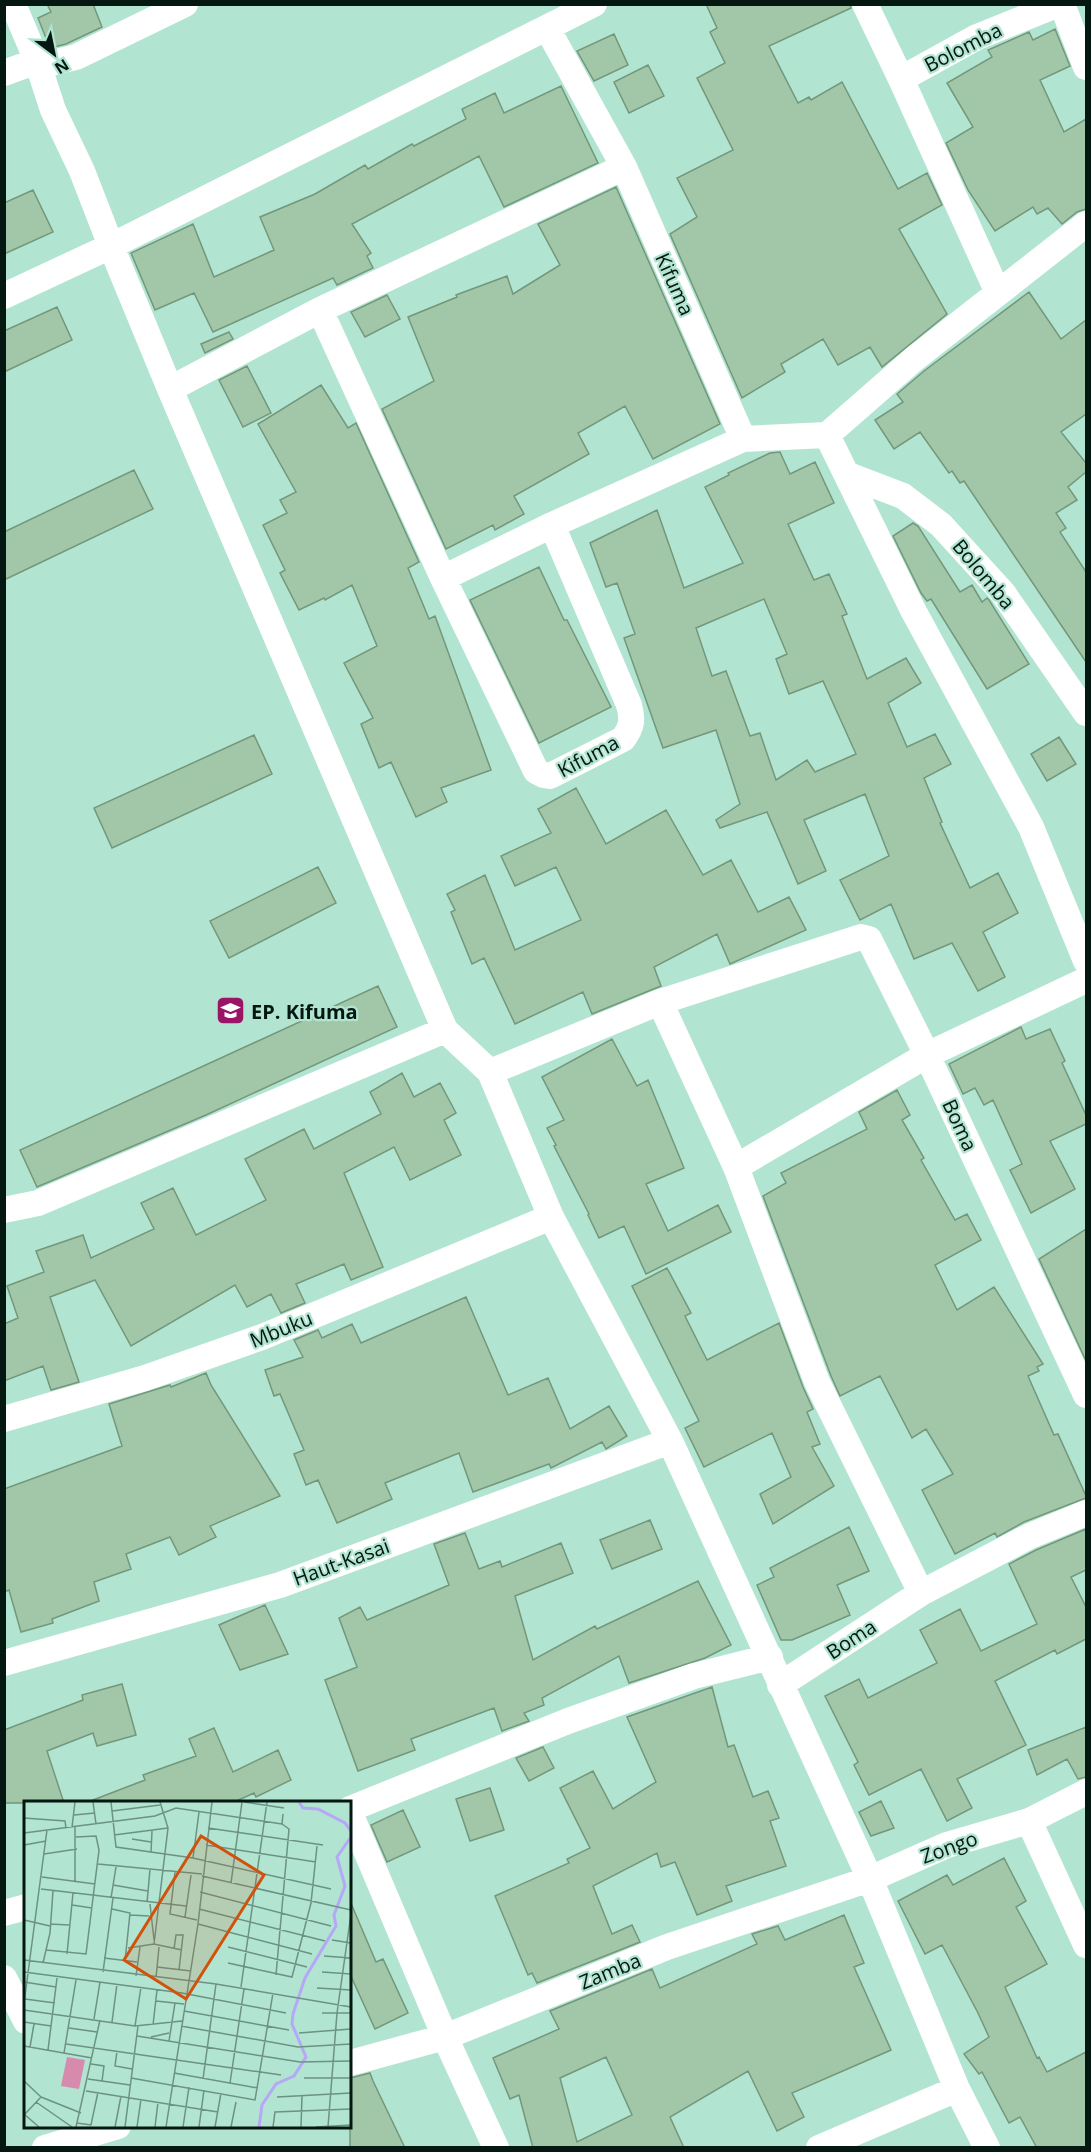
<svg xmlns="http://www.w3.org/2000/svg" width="1091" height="2152" font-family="'Open Sans',sans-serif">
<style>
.building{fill:#a1c7a8;stroke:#73977a;stroke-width:1.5;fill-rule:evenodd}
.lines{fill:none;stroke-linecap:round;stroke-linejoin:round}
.street{stroke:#fff;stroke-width:26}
.labels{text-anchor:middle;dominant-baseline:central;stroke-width:4.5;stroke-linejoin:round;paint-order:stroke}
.street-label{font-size:20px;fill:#041711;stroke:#b1e4d1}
.poi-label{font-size:20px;font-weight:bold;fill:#041711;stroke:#b1e4d1;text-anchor:start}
.inset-river{fill:none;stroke:#b5a9f7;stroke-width:3}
.inset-road{fill:none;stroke:#6c9284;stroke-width:1.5}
.view{fill:#d1520c;fill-opacity:0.15;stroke:#d1520c;stroke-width:3}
.inset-edge{fill:none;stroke:#041711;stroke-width:3}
</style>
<rect width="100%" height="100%" fill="#b1e4d1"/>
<!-- building -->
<path class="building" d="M47 4H93L102 27 66 44 50 48 38 18 51 12Z
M706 4H850L851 8 769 46 798 103 809 97 811 100 842 82 898 189 927 173 942 205 899 229 947 314 882 367 870 347 838 365 823 339 781 364 785 372 742 398 670 234 697 217 677 178 733 150 697 78 725 63 710 32 717 28Z
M1055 29 1070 66 1040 80 1064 132 1086 119V209L1077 212 1062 224 1048 208 1037 214 1033 207 995 231 968 190 946 143 973 127 947 83 992 57 988 50 1029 32 1033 40Z
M614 34 628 65 594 81 577 51Z
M648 65 664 96 629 113 614 82Z
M561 86 598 163 504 207 479 156 352 224 371 253 367 256 373 268 337 285 333 278 213 332 194 293 155 310 131 253 193 224 214 277 274 250 260 217 315 194 365 165 368 169 412 144 414 146 466 119 462 109 495 93 504 113Z
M616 187 720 424 653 459 625 406 578 433 589 454 514 496 524 514 495 530 493 525 446 549 382 409 434 381 408 317 457 297 456 295 507 276 513 294 560 265 538 224Z
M33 190 53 232 4 254V203Z
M1029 292 1061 339 1086 320V414L1061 432 1086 463V472L1068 487 1077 500 1056 513 1066 528 1060 532 1086 572V662L964 481 960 483 952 471 949 473 920 432 894 449 875 420 903 402 897 394 924 371Z
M387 295 400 319 365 337 351 312Z
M57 307 72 340 4 372V331Z
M229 332 233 339 205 353 201 344Z
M247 366 271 413 243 427 219 380Z
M321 385 348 428 356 423 419 562 408 568 429 619 435 616 491 770 441 788 447 802 416 817 391 762 379 768 361 724 373 718 344 663 377 646 352 585 325 600 324 598 299 610 280 573 285 570 263 525 287 513 280 500 296 492 258 424Z
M780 452 790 474 815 462 834 503 788 524 814 580 829 574 847 614 842 616 867 679 906 658 921 683 888 703 907 747 935 734 951 764 924 778 942 822 940 823 970 888 998 873 1018 913 983 932 1005 977 978 991 952 943 914 959 891 904 860 920 840 880 889 856 865 794 804 820 826 871 798 884 767 812 720 828 716 820 740 804 716 730 663 748 624 638 635 634 617 583 606 587 590 543 657 510 684 588 743 563 705 487 729 475 728 473 770 453ZM764 599 787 654 776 659 789 694 823 681 856 754 815 772 807 760 776 780 760 733 750 736 726 671 712 676 696 628Z
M134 470 153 509 4 580V532Z
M913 523 918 526 960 592 972 585 982 602 987 598 989 600 1029 664 987 689 931 599 927 601 921 593 893 536Z
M539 567 564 620H567L611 707 539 743 470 600Z
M254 735 272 774 112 848 94 808Z
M1059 737 1076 764 1047 781 1031 754Z
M576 788 606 844 666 810 703 875 731 860 758 912 789 897 806 930 730 964 717 934 654 967 661 986 592 1014 583 992 515 1024 484 958 472 964 451 912 455 910 447 894 485 875 515 950 581 920 556 867 515 886 501 856 551 833 538 809Z
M318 867 336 903 229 958 210 921Z
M378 986 397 1027 206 1115 37 1187 20 1150Z
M1021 1027 1026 1039 1050 1029 1065 1061 1062 1063 1086 1115V1124L1050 1141 1075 1189 1031 1213 1010 1170 1022 1164 993 1100 984 1105 975 1088 963 1094 949 1064Z
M612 1039 637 1086 648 1080 684 1168 646 1184 668 1231 718 1205 731 1232 646 1274 624 1226 599 1238 588 1215 589 1214 554 1146 556 1145 547 1128 564 1120 542 1077Z
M402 1073 414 1097 440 1083 456 1113 444 1120 461 1155 410 1180 394 1147 344 1173 383 1267 351 1280 344 1264 296 1284 305 1303 281 1313 271 1294 247 1307 235 1285 131 1346 95 1280 50 1297 79 1382 51 1390 43 1366 4 1381V1324L18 1318 7 1286 44 1272 36 1251 83 1235 91 1258 154 1229 141 1203 173 1188 196 1235 266 1200 245 1159 304 1129 314 1149 381 1114 370 1092Z
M897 1090 910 1115 902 1120 924 1158 921 1160 955 1220 967 1214 981 1240 935 1265 957 1310 994 1287 1043 1364 1037 1367 1039 1371 1028 1376 1054 1435 1058 1434 1086 1496V1498L1024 1522 997 1537 995 1533 955 1554 922 1490 953 1474 926 1429 912 1438 880 1376 840 1396 831 1376 763 1196 786 1183 781 1173 867 1129 859 1112Z
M1086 1229V1361L1039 1259Z
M667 1268 691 1313 685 1316 707 1360 779 1323 803 1387 813 1409 807 1412 820 1444 812 1447 834 1486 773 1524 760 1494 791 1477 772 1433 704 1467 685 1428 699 1421 632 1286Z
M466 1297 508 1395 548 1378 570 1429 609 1406 627 1436 606 1449 602 1442 551 1468 549 1464 473 1492 459 1453 385 1483 392 1499 337 1523 318 1480 306 1485 294 1454 304 1450 280 1394 274 1396 265 1370 303 1357 294 1340 318 1330 322 1338 352 1324 361 1343Z
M206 1373 211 1385 280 1496 210 1526 216 1537 179 1555 170 1537 126 1554 131 1569 94 1582 99 1601 52 1619 53 1623 21 1632 9 1590 4 1592V1489L122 1446 109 1404 170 1385 171 1387Z
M650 1520 662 1549 612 1569 600 1540Z
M849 1527 869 1571 837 1585 850 1615 792 1640H781L757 1585 774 1577 770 1568Z
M1086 1529V1570L1071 1577 1086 1607V1639L1057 1654 1055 1650 995 1681 1026 1745 957 1779 972 1808 947 1821 921 1769 869 1795 854 1765 858 1762 825 1696 859 1679 868 1698 937 1663 920 1630 960 1609 981 1651 1037 1624 1009 1564 1036 1550Z
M465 1533 479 1569 500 1561 502 1567 561 1543 573 1573 515 1596 533 1660 595 1626 597 1629 698 1581 731 1645 705 1658 629 1683 619 1656 542 1698 544 1705 524 1713 529 1721 502 1731 494 1708 411 1739 415 1750 358 1771 325 1680 357 1667 339 1618 360 1607 367 1620 449 1585 434 1544Z
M265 1605 288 1654 240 1670 219 1625Z
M122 1684 136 1735 97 1746 93 1733 47 1751 64 1803H4V1730L83 1700 82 1695Z
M712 1687 728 1747 734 1745 753 1797 768 1791 779 1818 770 1821 786 1866 726 1886 732 1901 697 1915 675 1862 661 1867 657 1853 593 1886 612 1934 632 1925 640 1942 537 1983 532 1973 528 1975 495 1896 569 1863 567 1859 590 1848 560 1788 593 1771 613 1809 656 1782 627 1717Z
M1086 1727V1777L1078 1779 1067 1759 1037 1775 1028 1750Z
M214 1728 233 1772 278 1750 291 1780 256 1797 254 1793 232 1803H94L93 1800 145 1780 143 1775 196 1756 189 1739Z
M543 1747 554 1768 529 1781 516 1758Z
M490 1788 504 1830 470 1841 456 1799Z
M881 1801 894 1828 871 1836 859 1812Z
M403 1810 420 1847 387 1862 371 1825Z
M1004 1858 1026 1901 1016 1907 1047 1964 1005 1987 1037 2058 1039 2057 1047 2072 1086 2052V2148H1037L1020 2117 1009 2123 982 2072 979 2074 964 2054 989 2037 978 2013 942 1945 925 1954 898 1901 947 1875 953 1885Z
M350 1901 376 1962 383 1959 408 2013 375 2029 350 1974Z
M844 1915 864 1963 854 1967 891 2050 792 2093 804 2117 777 2131 748 2071 670 2117 684 2148H533L519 2095 510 2099 493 2058 559 2029 550 2011 652 1969 660 1988 757 1944 752 1934 778 1926 785 1940ZM606 2057 632 2115 577 2142 560 2078Z
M370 2073 373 2081 405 2148H350V2078Z"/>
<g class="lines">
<!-- street -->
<path class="street" d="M13 4 37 61 53 110 82 171 111 246 170 389 445 1030 490 1072 551 1217 670 1441 870 1879 957 2089 987 2148
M865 4 901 79 998 293
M1062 4 1086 67
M547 28 624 167 743 439
M4 73 37 61 52 63 76 57 185 4
M901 79 977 37 1059 4
M4 296 111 246 594 4
M320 310 443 578 536 771 544 775 550 776 623 739C632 727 633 720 629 705L552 525
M170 389 320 310 624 167
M827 435 913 610 1031 827 1086 961
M848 475 903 496 941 525 1003 593 1086 713
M443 578 552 525 743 439 827 435 914 359 1086 224
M660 1002 736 1167 817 1382 921 1593
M490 1072 660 1002 861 937 869 939 927 1055 1086 1395
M736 1167 927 1055 1086 980
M4 1210 38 1203 445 1030
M4 1419 145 1378 262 1337 551 1217
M4 1663 280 1585 670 1441
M780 1685 921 1593 1030 1536 1086 1513
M350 1809 568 1721 694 1676 770 1657
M350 1813 445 2037 496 2148
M1029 1821 1086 1945
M4 1913 26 1907
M4 1978 26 2021
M350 2063 445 2037 667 1947 870 1879 947 1845 1029 1821 1086 1792
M45 2148 118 2126
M819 2148 957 2089"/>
</g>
<!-- icons -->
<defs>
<symbol id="school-square" viewBox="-11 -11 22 22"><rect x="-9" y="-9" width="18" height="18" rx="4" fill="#9b1566" stroke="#b1e4d1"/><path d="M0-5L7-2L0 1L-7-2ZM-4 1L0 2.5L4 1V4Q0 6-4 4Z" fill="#fff"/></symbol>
</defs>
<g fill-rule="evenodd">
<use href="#school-square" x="214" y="994" width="33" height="33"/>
</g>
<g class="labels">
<!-- street labels -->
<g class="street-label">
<text transform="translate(963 47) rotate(-27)">Bolomba</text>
<text transform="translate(675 284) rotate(66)">Kifuma</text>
<text transform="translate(984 574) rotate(50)">Bolomba</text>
<text transform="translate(588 756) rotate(-28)">Kifuma</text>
<text transform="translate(960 1125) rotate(65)">Boma</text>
<text transform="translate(281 1329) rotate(-22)">Mbuku</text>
<text transform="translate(341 1562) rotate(-20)">Haut-Kasai</text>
<text transform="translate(851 1639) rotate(-33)">Boma</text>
<text transform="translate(949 1847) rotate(-20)">Zongo</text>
<text transform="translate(610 1971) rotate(-22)">Zamba</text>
</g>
<!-- poi labels -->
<g class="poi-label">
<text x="251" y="1011">EP. Kifuma</text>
</g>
</g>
<!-- overview -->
<g transform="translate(24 1801)">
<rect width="327" height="327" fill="#b1e4d1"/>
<path d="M43 256 61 259 55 288 37 285Z" fill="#d68bae"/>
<path class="inset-river" d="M275 1 279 7 294 8 321 22 327 30M235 326 238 304 252 283 270 275 282 256 268 223 269 213 281 177 312 125 310 114 321 85 313 56 327 36"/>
<path class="inset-road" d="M69 1 72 23M87 1 92 46 169 57 307 88M220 1 260 7M88 10 136 4M50 14 71 12M0 17 41 20 42 27M51 25V81M48 26 51 1M184 27 299 44M0 32 131 15 152 7 258 23M90 34 144 27M108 38 127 41M0 44 22 40M182 44 292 61M127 51 128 30M20 53 53 48M169 57 175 11M74 63 178 73M151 71 146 113 173 119M178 75 327 109M18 76 71 83M207 82 218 1M89 84 124 90M17 88 162 105M176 91 307 125M87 97 92 66M123 102 126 68M126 103 130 139M48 104 68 107M88 108 106 112 101 160M175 108 301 140M106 114 125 115M161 116 167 74M0 119 26 125M26 123 45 124M174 123 288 153M308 139 327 142M130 143 144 27 136 1M204 146 283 166M104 147 130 143 158 149M150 148 152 134H159L155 169M22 149 62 153 75 49 72 35 52 36M43 153 49 92M300 155 327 157M80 157 113 161M0 159 192 183 327 206M19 162 26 132 29 90M204 162 268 176 287 102 293 45M133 166 167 170M0 171 158 192 262 212M79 171 89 97M298 171 327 173M252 174 265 28 258 23 259 13M112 175 116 146M132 177 135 146M0 181 32 186M217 186 243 1M293 187 327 189M1 198 31 202M132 200 160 203M0 202 23 29M0 209 111 225 158 220M160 210 265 229M298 212H327M70 218 76 181M0 221 27 225M88 221 93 183M129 224 133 189M111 225 117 186M157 225 274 246 327 243M45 227 73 231M275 232 327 228M113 235 276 261 327 260M127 236 145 232M145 240 151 202M42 243 257 274M0 245 68 257M6 246 10 223M24 249 33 177M93 250 91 265 108 268M40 252 52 179M67 263 80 265 78 280M150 272 234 287M107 277 231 299 249 192M280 277H327M64 278 106 284M179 278 192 183M0 280 17 296M206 282 220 188M62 290 194 311M17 296 57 312M253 296 327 292M12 301 48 326M0 313 15 326M0 314 17 296M53 322 67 324 74 291M52 326 76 219M91 326 97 295M101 326 114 225M113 326 117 298M131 326 134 301M142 326 174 123 188 1M159 326 165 286M175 326 180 289M191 326 197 292M207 326 212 301M249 326 251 311 327 308M277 326 278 295M292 326 327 324M304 326 313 212 327 113"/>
<path class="view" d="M177 35 240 74 162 198 100 159Z"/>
<rect width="327" height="327" class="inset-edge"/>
</g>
<!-- border -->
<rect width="1091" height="2152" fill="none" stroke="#041711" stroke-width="12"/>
<!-- north arrow -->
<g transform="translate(54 54) rotate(148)" stroke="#b1e4d1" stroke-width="4.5" paint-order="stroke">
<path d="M0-4.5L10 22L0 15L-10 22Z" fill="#041711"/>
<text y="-9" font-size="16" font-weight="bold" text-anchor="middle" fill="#041711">N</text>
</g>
</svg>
